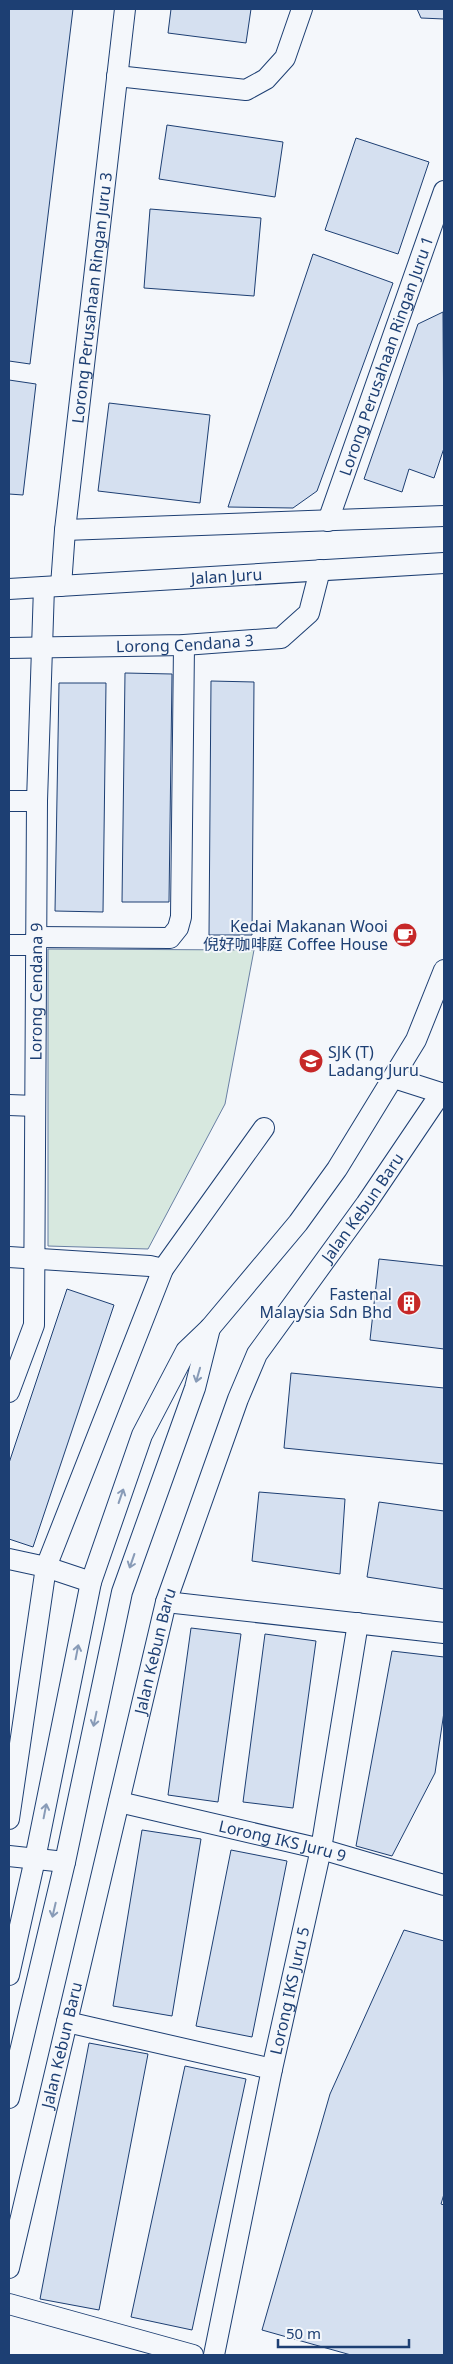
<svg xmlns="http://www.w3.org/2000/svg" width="453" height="2364" font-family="'Noto Sans','Noto Sans SC',sans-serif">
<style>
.green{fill:#d7e8df;stroke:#687fa3}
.building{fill:#d5e0f0;stroke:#1d3f73}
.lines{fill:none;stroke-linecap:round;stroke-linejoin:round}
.minor-casing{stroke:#1d3f73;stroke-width:22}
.minor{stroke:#f4f7fb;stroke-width:20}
.oneway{stroke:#889bb7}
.labels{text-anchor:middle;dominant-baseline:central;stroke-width:4;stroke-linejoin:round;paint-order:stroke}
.street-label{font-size:16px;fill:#1d3f73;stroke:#f4f7fb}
.poi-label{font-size:16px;fill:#1d3f73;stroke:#f4f7fb;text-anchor:end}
</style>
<rect width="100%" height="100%" fill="#f4f7fb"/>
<!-- green -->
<path class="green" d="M48 949 254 950 225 1104 148 1249 48 1246Z"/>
<!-- building -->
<path class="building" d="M9 9H73L30 364 9 361Z
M171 9H251L246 43 168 33Z
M417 9H444V19L421 18Z
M167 125 283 142 275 197 159 179Z
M356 138 429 162 398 254 325 230Z
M150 209 261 218 254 296 144 288Z
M313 254 393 283 317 491 293 508 228 507Z
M443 312 444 448 434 478 409 469 402 492 364 479 418 324Z
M9 380 36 384 23 495 9 494Z
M109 403 210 415 200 503 98 491Z
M125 673 172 674 169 902H122Z
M211 681 254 682 252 935H209Z
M59 683H106L103 912 55 911Z
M379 1259 444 1266V1349L370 1340Z
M67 1289 114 1305 33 1547 9 1539V1463Z
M291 1373 444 1388V1464L284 1448Z
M259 1492 345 1499 340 1574 252 1561Z
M379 1502 444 1511V1589L367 1577Z
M191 1628 241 1634 218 1802 168 1795Z
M265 1634 316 1641 293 1808 243 1802Z
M392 1651 444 1657V1712L435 1773 392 1856 356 1846Z
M142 1830 201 1839 172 2016 113 2006Z
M231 1850 287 1861 252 2037 196 2026Z
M404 1930 444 1941V2194L441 2204 444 2205V2355H351L262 2330 330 2094Z
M89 2043 148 2054 99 2310 40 2299Z
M185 2066 246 2079 192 2330 131 2317Z"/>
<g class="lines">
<defs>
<g id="minor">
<path d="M117 76 246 90 266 79 285 58 302 9"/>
<path id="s1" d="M328 521 444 191"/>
<path d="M65 530 444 516"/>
<path id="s2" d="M61 586 65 530 125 9"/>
<path id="s3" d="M9 589 444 563"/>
<path id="s4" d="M9 648 184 645 281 638 309 613 320 570"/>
<path d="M9 801H37"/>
<path d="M36 937 170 938 178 928 181 917 184 645"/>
<path d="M9 945H35"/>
<path d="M394 1078 444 1094"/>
<path d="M9 1105 35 1106"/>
<path d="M9 1257 150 1266 163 1269"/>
<path id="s5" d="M9 1392 34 1325 37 801 44 587"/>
<path d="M9 1559 46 1567 91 1582"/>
<path d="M166 1602 444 1633"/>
<path id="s6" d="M119 1802 321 1849 444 1885"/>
<path d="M9 1819 46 1567 163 1269 264 1128"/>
<path d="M9 1856 65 1862"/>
<path d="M9 1975 35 1859 91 1582 142 1435 186 1351 210 1328 298 1223 337 1169 416 1040 444 970"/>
<path d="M67 2022 272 2069"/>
<path d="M9 2098 65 1862 122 1592 195 1388 210 1328"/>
<path id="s7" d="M9 2268 166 1602 238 1399 257 1354 366 1204 441 1093"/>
<path d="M9 2304 193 2355"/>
<path id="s8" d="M214 2355 272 2069 321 1849 358 1623"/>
</g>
</defs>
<!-- minor casing -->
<use href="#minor" class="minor-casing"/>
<!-- minor -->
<use href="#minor" class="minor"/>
</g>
<!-- one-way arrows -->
<defs><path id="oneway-shaft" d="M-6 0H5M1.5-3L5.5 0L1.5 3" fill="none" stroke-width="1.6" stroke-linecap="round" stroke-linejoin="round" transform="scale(1.25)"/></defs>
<g class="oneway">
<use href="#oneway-shaft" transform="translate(198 1375) rotate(106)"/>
<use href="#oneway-shaft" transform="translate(121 1496) rotate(-71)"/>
<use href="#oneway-shaft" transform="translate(132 1561) rotate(109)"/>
<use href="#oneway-shaft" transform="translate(77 1652) rotate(-79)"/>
<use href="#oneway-shaft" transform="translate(95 1719) rotate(102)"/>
<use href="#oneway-shaft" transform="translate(45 1811) rotate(-79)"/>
<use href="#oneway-shaft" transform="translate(54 1910) rotate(103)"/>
</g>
<!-- icons -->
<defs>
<symbol id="cafe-disc" viewBox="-11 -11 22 22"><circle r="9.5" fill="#c62828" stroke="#f4f7fb"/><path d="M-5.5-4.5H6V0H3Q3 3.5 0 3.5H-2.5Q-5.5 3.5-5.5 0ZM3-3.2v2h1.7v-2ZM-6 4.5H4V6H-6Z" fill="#fff"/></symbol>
<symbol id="school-disc" viewBox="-11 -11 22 22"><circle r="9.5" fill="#c62828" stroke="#f4f7fb"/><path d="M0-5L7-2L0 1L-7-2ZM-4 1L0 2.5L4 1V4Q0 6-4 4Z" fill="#fff"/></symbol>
<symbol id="building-disc" viewBox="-11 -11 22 22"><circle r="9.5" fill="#c62828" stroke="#f4f7fb"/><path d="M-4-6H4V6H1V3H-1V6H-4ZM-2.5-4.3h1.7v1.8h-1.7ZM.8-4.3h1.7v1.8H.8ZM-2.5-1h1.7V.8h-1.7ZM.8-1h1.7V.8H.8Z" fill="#fff"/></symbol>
</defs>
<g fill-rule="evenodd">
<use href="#cafe-disc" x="391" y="921" width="28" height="28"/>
<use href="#school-disc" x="297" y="1047" width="28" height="28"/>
<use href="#building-disc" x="395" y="1289" width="28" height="28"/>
</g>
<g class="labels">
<!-- street labels -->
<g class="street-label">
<text stroke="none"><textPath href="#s2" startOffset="290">Lorong Perusahaan Ringan Juru 3</textPath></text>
<text stroke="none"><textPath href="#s1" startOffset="175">Lorong Perusahaan Ringan Juru 1</textPath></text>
<text stroke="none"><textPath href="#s3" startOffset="218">Jalan Juru</textPath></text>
<text stroke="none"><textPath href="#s4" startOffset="176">Lorong Cendana 3</textPath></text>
<text stroke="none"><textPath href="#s5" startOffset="405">Lorong Cendana 9</textPath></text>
<text stroke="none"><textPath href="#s7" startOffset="1129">Jalan Kebun Baru</textPath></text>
<text stroke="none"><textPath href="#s7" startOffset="634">Jalan Kebun Baru</textPath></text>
<text stroke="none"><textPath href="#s6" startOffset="168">Lorong IKS Juru 9</textPath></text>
<text stroke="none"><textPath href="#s8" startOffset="372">Lorong IKS Juru 5</textPath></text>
<text stroke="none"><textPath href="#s7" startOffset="229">Jalan Kebun Baru</textPath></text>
</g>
<!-- poi labels -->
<g class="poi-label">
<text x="388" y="926">Kedai Makanan Wooi<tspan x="388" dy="18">倪好咖啡庭 Coffee House</tspan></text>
<text x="328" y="1052" text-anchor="start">SJK (T)<tspan x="328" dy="18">Ladang Juru</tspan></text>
<text x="392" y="1294">Fastenal<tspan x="392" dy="18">Malaysia Sdn Bhd</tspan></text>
</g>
</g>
<!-- border -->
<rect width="453" height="2364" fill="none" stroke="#1d3f73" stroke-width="20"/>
<!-- scale -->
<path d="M278 2339v8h131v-8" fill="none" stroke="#1d3f73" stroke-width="2.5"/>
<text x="286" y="2339" font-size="15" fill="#1d3f73" stroke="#f4f7fb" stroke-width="4" paint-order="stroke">50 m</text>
</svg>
